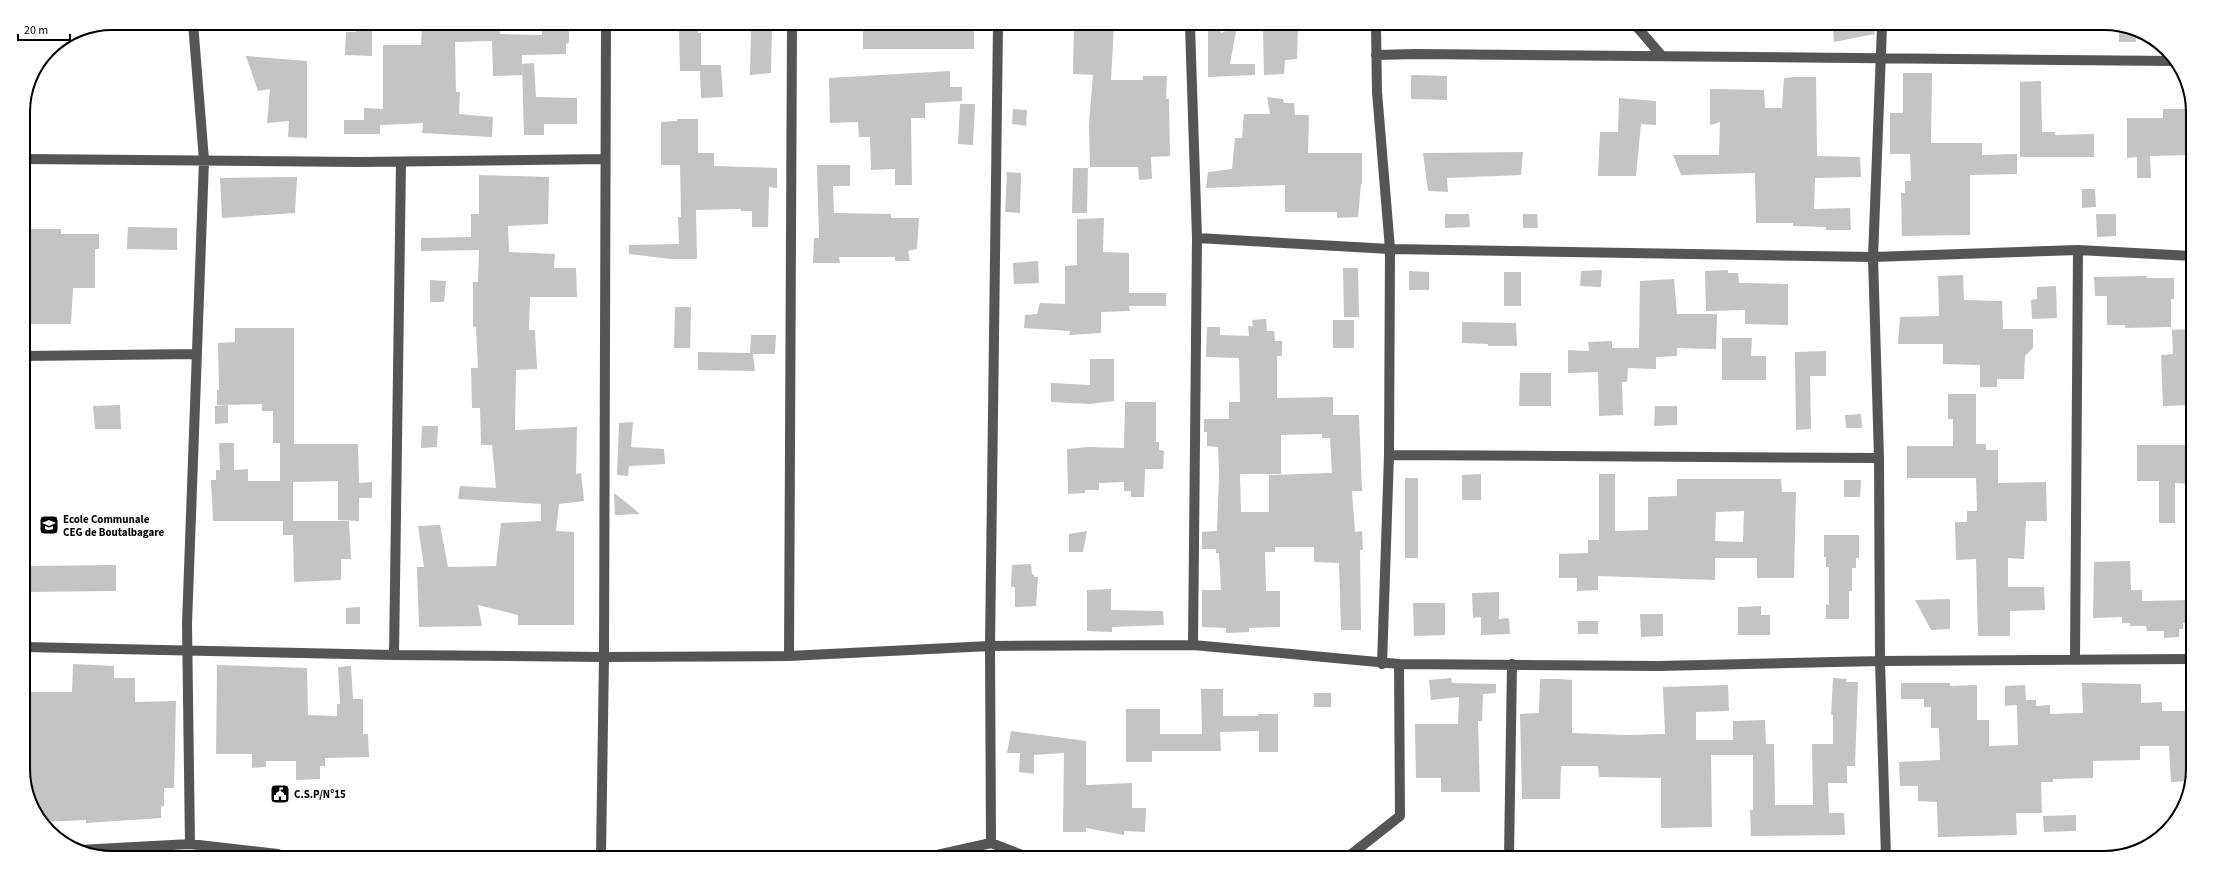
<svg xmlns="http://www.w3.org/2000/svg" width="2216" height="881" font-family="'Source Sans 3',sans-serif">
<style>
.building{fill:#c4c4c4;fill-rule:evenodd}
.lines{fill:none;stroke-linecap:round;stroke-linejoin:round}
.minor{stroke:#555;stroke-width:10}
.labels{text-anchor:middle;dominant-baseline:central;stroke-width:3.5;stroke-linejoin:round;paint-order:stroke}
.poi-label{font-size:11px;font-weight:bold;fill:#000;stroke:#fff;text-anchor:start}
.rim{fill:none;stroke:#000;stroke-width:2}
</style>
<rect width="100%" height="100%" fill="#fff"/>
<!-- building -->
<path class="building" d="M356 24H372V56L345 55 346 32H356Z
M422 24H439V27H471V24H499L500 34 542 35V28L569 30V43L566 44V54L522 55V64L534 63 536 97 577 98V124H544V135H524L522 64V75L493 76 492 41 455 42 456 92H460L459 114 493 117 492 137 422 133 423 123 380 125V134H344V120H364V108L383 109V45H421Z
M679 24H699L698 33H701V65H721L723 97 701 98 700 71H680Z
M751 25H772L771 73 750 75Z
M938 25H974V49H863V30L938 28Z
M1074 25H1114L1111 80H1143V76H1167L1166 99H1169L1170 156 1151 157 1152 179 1139 180 1138 167H1090L1089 124 1093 75 1073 74Z
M1208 26H1219L1221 33 1237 26 1230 64H1255V75L1208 77Z
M1263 26H1298L1297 59 1285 60 1284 74 1264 75Z
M1833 27H1874L1875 34 1834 42Z
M2119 28H2133L2135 30 2136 42H2119Z
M246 56 307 61V138L288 137 289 121 267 123 270 89 258 91Z
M950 71V87H962V101L925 103V118H911L912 185H895V169L871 170 870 137H859L858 122 830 123 829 78Z
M1903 73H1932L1931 143H1982V155L2017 154V174L1970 175V235L1902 236 1901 193H1905V181H1911L1910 154H1890V113H1903Z
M1411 75 1447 76V100L1411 99Z
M1795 77H1816L1817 156 1860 157 1861 177 1815 178 1814 209 1850 208 1851 230H1826V227L1793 226V223H1756L1755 173 1681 175 1673 155H1719L1720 122 1710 125V89L1764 90 1765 108H1782L1784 78Z
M2041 81 2042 132H2055V135L2094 134V157H2020V82Z
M1267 97 1283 99 1284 103H1294L1295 115H1309L1308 153H1362V184H1361L1358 217 1337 218V212H1285V185L1206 188 1208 172 1232 169 1235 138H1242L1244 114H1270Z
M1619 98 1656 101V125L1641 124 1636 176H1598L1600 132H1618Z
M960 104H975L973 145 958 144Z
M1013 109 1027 110 1026 126 1012 124Z
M2163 109H2192V155L2150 156 2151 178H2137V157L2127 158V118H2163Z
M677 119H698V153H714V166L777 168V188L769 187 768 227H752V211H741V209L696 210 697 259H671L629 254V245L679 244 678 217H681L680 165H661V122L677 121Z
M1523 152 1521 175 1447 178 1448 192 1428 191 1423 153Z
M817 165H850V186H833L834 213 891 214V218H919L917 249 908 251 910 261H895V257H839L840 263H813L814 238H819Z
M1073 168H1088L1087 213H1072Z
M1007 172 1021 173 1020 213 1005 212Z
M479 175 549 177 548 224 508 226 509 252 555 254 554 268H576L577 297H530L529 330H535L537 369 516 370 515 430 577 427 576 474 581 473 584 501 559 504 556 531 574 532V625H518V615L478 605 482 626 419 627 417 567H424L418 526 440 525 448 567 496 566 501 523 541 521V504L458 499 460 486 496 488 492 445H481L480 408H472L471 368H478L476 327H473V282H478L479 250 421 251V238L471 237V214H479Z
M297 177 295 213 222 218 220 178Z
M2082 189H2095L2096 207 2082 208Z
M1445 214H1469L1470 227 1445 228Z
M1523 214H1537L1538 228H1523Z
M2096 214H2116V236L2097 237Z
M1104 218 1103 252 1129 253V293H1166V306H1129L1130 311 1101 312V333L1069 335 1070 331 1024 328 1025 315 1037 314 1040 303 1065 304V266L1077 265V219Z
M128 227 177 228V250L127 249Z
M23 229H61V234H99V249H95V288H73L71 324H29V248H23Z
M1038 261 1039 283 1014 284 1013 263Z
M1343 268H1358L1359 317H1344Z
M1602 270 1601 287 1580 286 1581 271Z
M1728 270V273H1738L1739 283 1788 284V325L1745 324V310L1706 311 1705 271Z
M1409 271 1429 272V290H1409Z
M1504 272H1521V306H1504Z
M1963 275 1964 300 2002 301 2003 329H2033V348L2025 356 2024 379H1997V387H1980V365L1943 364V344H1898L1900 317 1939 316 1938 276Z
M2147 276V278H2174V299H2171V327L2125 328V325H2107V296H2095L2094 277Z
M1674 279 1677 314H1717L1716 349 1677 348V356L1656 357V369L1628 368 1627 382H1622L1623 415 1599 416 1598 372 1568 373V350L1589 351 1588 342 1612 341V348H1639L1640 281Z
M430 280 446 281 444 302H430Z
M2056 286 2057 318 2032 319 2031 300 2037 299V287Z
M675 307H691L690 348H674Z
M1266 319 1267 331H1274L1275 341H1282V356H1277V398L1333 397V415H1359L1362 491H1352L1355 532 1362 531 1363 550H1360L1361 630H1341L1339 563 1314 562V547H1275V552H1265L1266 591H1280V627L1249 628V632L1226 633V628L1202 627V590H1221L1219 553H1216V549H1202V532L1217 531 1219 475 1218 447 1207 446V432H1204V419H1229V402H1240L1239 358 1206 357 1207 327H1220V335L1249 336 1248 326H1253L1252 320ZM1322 434V438H1330L1332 473 1269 475V512H1241L1240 474H1281V435Z
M1333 320H1354V348H1333Z
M1462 322 1516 323 1517 346H1488V344L1462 343Z
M235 328H294V444H358L359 483 372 482V498H359V521L338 520V481L293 482V521H349L351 559H341V580L294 582 293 535H283V521H213L211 480H216V470H220L219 443H234V470L248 469V481H280V443H273V411H262V404L217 405V390H219L218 343 235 342Z
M2191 329V405L2163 406 2161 355 2173 354 2172 330Z
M751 335H776L775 354H753L755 371 698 370V352L750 353Z
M1722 338H1752L1751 356H1766V380H1722Z
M1826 351V376H1810L1811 429 1796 430 1795 352Z
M1090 359H1114V401L1090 404 1051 402V383L1090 385Z
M1520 373H1551V406H1519Z
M1948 394H1976V444H1986V450H1998V483L2046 482 2047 521H2026L2024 559 2008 558V587H2044L2045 610 2010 611V636H1978L1976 559 1956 560 1955 522H1967V511H1977L1976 478H1907V446H1953V419H1948Z
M1125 402H1156V442H1159V450L1164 451 1163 469H1145L1144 497H1131V491H1124V482L1099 483V490H1085V493L1068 494 1067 449 1089 447 1124 448Z
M120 405 121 429H95L93 406Z
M228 405V423L215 424V406Z
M1655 406H1677V425L1654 426Z
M1861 414 1862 428H1846L1845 415Z
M633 422 631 447 664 449 665 464 629 466 628 476 617 475 619 423Z
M422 426H438L437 447 421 448Z
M2137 445H2191L2190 484 2175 483V523H2159V481H2137Z
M1481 474V500H1462V475Z
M1599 474H1615V531L1648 530V497L1677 496V479H1781L1782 492H1796L1794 578H1757V558H1715V580L1598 576V590L1577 591V578H1559V554L1588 553V540H1599ZM1744 511 1743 542 1715 541 1716 512Z
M1405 478H1418V558H1405Z
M1844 480H1861L1860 497H1844Z
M614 493 627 503 640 514 615 515Z
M1087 531 1083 552H1069V534Z
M1824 535H1859V558H1856V568H1852V591H1849V619H1826V604L1829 605V567H1826V557H1824Z
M2130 561 2131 590H2142V601L2190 600 2189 623H2183V629H2179V637L2164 638V631H2147L2146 626H2130V623H2122V617L2093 618 2094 562Z
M1031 564 1032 574 1034 575V577H1038L1036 606 1015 607V587H1011L1012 565Z
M116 565V591L29 592V566Z
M1111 589V610L1163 611 1164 625 1112 627V632L1087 631V590Z
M1499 592V619L1509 618 1510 634 1481 635V617L1473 618 1472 593Z
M1950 599V629L1931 630 1915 600Z
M1413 603H1445V635L1414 636Z
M1761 606V615H1770V635H1738V607Z
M360 607V624H346V608Z
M1640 614H1663V636L1641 637Z
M1578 621H1598V634H1578Z
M73 664 114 666V678H135V702L176 701 174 788H164V806H161V818L86 823V820L41 822 23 775V692H72Z
M217 665 307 668 308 715 337 716V704H340L338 667 351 666 353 699H363V734H368L369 757 325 758V766H320V779L296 780V761H266V767L252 768V754H216Z
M1451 678 1452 683 1496 684V693L1483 694 1482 721H1478L1480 792H1441V778H1416L1415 724H1458L1459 697 1431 700 1429 680Z
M1833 678 1847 679 1846 682H1858L1855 766H1847V783H1828L1829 813H1844L1845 835 1751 836 1750 810H1753V755H1711L1712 827 1661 828V778L1599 777 1598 766H1561L1560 799H1522L1520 714 1539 713 1540 679H1558L1572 680V733L1626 735 1665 734 1663 687 1728 685 1729 711 1696 712V740H1733V721L1765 720 1766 744H1774L1775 805H1813L1812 744H1833V715H1831Z
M1901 683H1950V686L1977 685V720H1989V746L2018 745 2017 705 2005 706V686L2025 685 2026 700H2036V706L2050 705V714L2083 713 2082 683 2141 684V703L2162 702V711H2189L2188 781 2171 782 2169 746H2140V760L2093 761V778L2053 779V782H2041L2042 813H2016L2017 835 1938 837 1937 802 1918 801V786H1900L1899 762 1940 760 1939 728H1931V707H1924V699H1901Z
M1201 689H1223V716H1258V714H1278V752H1259V731L1220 732 1221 751H1152V762H1126V709H1160V734H1202Z
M1314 693H1331V707H1314Z
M1011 731 1086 741V785L1132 783V808H1146L1145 832 1124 831V835L1086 828V832H1063L1064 753 1034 755V774L1019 772 1020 753H1007Z
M2076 815V831L2044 832 2043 816Z"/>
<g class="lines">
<!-- minor -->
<path class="minor" d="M1190 26 1197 238 1193 645
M1376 26 1377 92 1390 249 1389 455 1382 664
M1637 27 1662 56
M1882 27 1873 257 1879 458 1880 661 1886 857
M1376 55 1415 54 2176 61
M23 159 359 162 605 159
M1197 238 1390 249 1873 257 2078 250 2192 256
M23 356 196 354
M1389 455 1879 458
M23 647 394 655 604 657 789 656 990 646 1193 645 1399 664 1658 666 1880 661 2189 659
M394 655 401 162
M789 656 792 25
M2075 658 2078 250
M991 843 990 646 998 25
M190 844 187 624 204 160 193 23
M79 850 190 844 278 854
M601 854 604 657 606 24
M937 855 991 843 1022 855
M1349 856 1400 816 1399 664
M1509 857 1512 664"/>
</g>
<!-- icons -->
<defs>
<symbol id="school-square" viewBox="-11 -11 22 22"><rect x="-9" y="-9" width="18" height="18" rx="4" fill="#000" stroke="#fff"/><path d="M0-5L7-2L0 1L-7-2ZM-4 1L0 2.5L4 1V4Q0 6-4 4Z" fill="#fff"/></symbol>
<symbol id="civic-square" viewBox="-11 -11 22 22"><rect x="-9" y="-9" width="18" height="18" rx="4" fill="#000" stroke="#fff"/><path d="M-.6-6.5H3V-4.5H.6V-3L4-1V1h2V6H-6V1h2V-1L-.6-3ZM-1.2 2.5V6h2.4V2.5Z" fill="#fff"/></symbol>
</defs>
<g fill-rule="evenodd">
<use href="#school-square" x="38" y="514" width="22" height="22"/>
<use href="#civic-square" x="269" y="783" width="22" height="22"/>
</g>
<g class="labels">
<!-- poi labels -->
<g class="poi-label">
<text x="63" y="519">Ecole Communale<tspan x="63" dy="13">CEG de Boutalbagare</tspan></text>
<text x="294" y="794">C.S.P/N°15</text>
</g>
</g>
<!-- crop -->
<path d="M0 0H2216V881H0ZM112 30H2104A82 82 0 0 1 2186 112V769A82 82 0 0 1 2104 851H112A82 82 0 0 1 30 769V112A82 82 0 0 1 112 30Z" fill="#fff" fill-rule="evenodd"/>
<path class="rim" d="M112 30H2104A82 82 0 0 1 2186 112V769A82 82 0 0 1 2104 851H112A82 82 0 0 1 30 769V112A82 82 0 0 1 112 30Z"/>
<!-- scale -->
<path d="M18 34v6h52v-6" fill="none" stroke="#000000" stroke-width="2"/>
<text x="24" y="34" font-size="12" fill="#000000" stroke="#ffffff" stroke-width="3" paint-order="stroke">20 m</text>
</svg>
